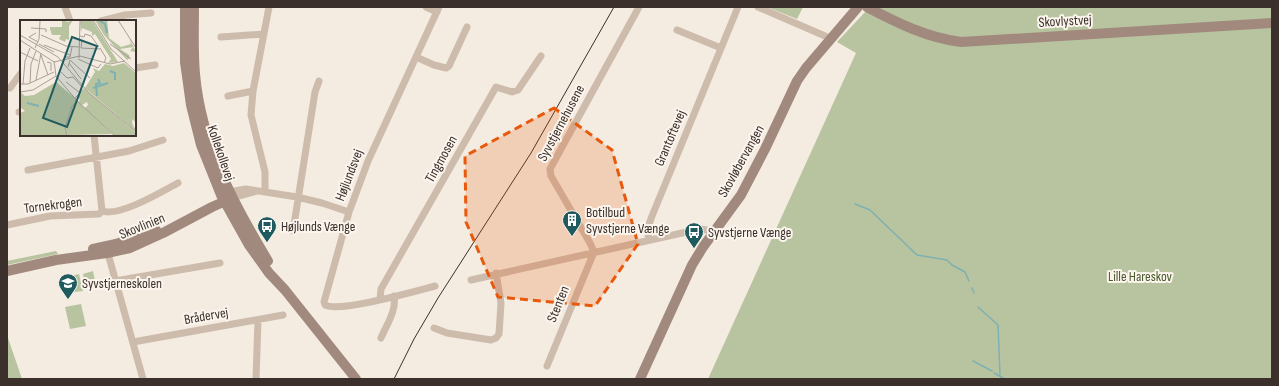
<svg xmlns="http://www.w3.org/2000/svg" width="1279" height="386" font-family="'Sofia Sans Condensed',sans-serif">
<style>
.green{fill:#b8c4a0}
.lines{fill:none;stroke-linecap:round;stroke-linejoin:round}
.stream{stroke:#7fb0b2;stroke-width:1.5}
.street{stroke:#cdbbac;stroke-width:7}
.secondary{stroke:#a18a7d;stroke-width:10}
.tram{stroke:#3b302b;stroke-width:1}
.marked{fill:#e8590c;fill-opacity:0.2;stroke:#e8590c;stroke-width:3;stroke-dasharray:8 5;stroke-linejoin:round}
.labels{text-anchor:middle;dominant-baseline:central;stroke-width:4;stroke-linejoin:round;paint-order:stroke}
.street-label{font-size:14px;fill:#3b302b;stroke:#fbf5ee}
.poi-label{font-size:14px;fill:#3b302b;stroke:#fbf5ee;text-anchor:start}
.park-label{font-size:14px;fill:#4a5a2e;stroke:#fbf5ee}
.inset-river{fill:none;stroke:#7fb0b2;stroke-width:2}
.inset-road{fill:none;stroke:#aaa098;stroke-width:1}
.view{fill:#1f5a5e;fill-opacity:0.15;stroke:#1f5a5e;stroke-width:2}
.inset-edge{fill:none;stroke:#3b302b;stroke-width:2}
</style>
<rect width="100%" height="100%" fill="#f4ebe1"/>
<!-- green -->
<path class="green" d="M767 7H803L797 19Z
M868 7H1272V379H708L856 53 837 42 866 11Z
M56 251 58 254 7 265V261Z
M93 271 96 286 86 289 83 274Z
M79 274 83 291 74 292 71 276Z
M81 304 86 326 70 329 65 307Z
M7 335 22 379H7Z"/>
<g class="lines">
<!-- stream -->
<path class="stream" d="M855 204 870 210 917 255 947 260 952 265 965 272 969 281
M972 288 974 293
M978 307 998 325 1000 375
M973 361 992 371
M994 373 1005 379"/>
<!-- street -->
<path class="street" d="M65 7 70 21
M426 7 437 12
M758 7 832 39
M101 21 125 15 151 13
M677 30 721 48
M221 37 264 34
M416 57 434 65 446 68 449 66 467 27
M135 68 155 65
M10 88 21 73
M228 96 253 91
M19 112H21
M28 170 129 151 163 140
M229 192 246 189 297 197 322 203 349 212
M265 192V172L251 115 253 91 269 7
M232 198 257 191
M102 211C120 217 161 192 178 183
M7 225 50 216 99 214 102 211 94 135
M293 231 315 92 319 81
M649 239 647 230 652 216 738 7
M107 250 143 379
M471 280 700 229 707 230 712 234
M115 281 220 263
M435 286C416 291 339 313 325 305L324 302 349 212 368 161 439 7
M380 299 381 289 496 87 512 92 518 90 541 56
M434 328 447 333 491 340 496 338 499 334 501 303 496 273
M381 338C386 326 397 310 394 296
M133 342 283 315
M547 366 594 252 590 243 551 176 550 169 639 7
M256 379 258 320"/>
<!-- secondary -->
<path class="secondary" d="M185 7V62L191 105 201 145 221 195 249 245 269 273 285 290 356 379
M194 7C194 29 193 52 195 74 201 143 233 203 268 261
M867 7C897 23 928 38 961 42L1272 23
M93 249 116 244 156 230
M7 271 56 260 107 253 130 248 163 233 212 207 230 199
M640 379 692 265 703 247 741 195 765 149 797 81 806 68 858 7"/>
<!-- tram -->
<path class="tram" d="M394 379 414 339 438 298 531 153 614 7"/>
</g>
<!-- marked area -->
<path class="marked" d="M554 108 612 150 638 244 595 306 498 297 466 222 465 156Z"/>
<!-- icons -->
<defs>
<symbol id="building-pin" viewBox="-11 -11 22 30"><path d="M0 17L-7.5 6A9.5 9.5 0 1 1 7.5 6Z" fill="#1f5a5e" stroke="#fbf5ee"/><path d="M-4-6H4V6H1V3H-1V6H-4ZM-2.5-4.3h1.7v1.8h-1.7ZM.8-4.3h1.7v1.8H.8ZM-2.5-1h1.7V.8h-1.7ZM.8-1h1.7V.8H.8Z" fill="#fff"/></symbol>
<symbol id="bus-pin" viewBox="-11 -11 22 30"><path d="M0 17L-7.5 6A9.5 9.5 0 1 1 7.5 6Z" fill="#1f5a5e" stroke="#fbf5ee"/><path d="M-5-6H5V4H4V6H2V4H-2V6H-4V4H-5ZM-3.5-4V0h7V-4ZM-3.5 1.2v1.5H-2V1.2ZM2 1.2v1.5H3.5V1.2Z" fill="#fff"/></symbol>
<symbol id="school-pin" viewBox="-11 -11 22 30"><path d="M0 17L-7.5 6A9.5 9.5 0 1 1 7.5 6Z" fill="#1f5a5e" stroke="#fbf5ee"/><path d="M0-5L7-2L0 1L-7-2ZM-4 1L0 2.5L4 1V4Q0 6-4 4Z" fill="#fff"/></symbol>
</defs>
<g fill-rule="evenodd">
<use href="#building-pin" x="561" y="209" width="22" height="30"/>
<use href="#bus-pin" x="256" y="215" width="22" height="30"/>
<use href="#bus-pin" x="683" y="221" width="22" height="30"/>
<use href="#school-pin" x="57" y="272" width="22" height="30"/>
</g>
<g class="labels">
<!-- street labels -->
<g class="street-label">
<text transform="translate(1065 21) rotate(-3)">Skovlystvej</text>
<text transform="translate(561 123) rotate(-62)">Syvstjernehusene</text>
<text transform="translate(670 138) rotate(-67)">Grantoftevej</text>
<text transform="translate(221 153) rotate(71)">Kollekollevej</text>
<text transform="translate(441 159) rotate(-61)">Tingmosen</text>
<text transform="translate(741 161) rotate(-61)">Skovløbervangen</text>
<text transform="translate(349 175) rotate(-69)">Højlundsvej</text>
<text transform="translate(53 205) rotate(-7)">Tornekrogen</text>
<text transform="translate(142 226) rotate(-22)">Skovlinien</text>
<text transform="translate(558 304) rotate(-68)">Stenten</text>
<text transform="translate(206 316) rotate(-10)">Brådervej</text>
</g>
<!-- poi labels -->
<g class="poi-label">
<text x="586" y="212">Botilbud<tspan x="586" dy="16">Syvstjerne Vænge</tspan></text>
<text x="281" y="226">Højlunds Vænge</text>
<text x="708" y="232">Syvstjerne Vænge</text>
<text x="82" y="283">Syvstjerneskolen</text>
</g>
<!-- park labels -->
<g class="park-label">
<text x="1140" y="276">Lille Hareskov</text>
</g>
</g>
<!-- overview -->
<g transform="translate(20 20)">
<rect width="116" height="116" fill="#f4ebe1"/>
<path d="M42 0 48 2 53 0 49 6V20L46 19 45 22 39 19 41 15H32L30 9V7H42ZM60 0H72L98 42 88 43 91 39 75 14 72 16V12L62 8 61 12ZM75 0H87L89 18 101 27 111 24 109 18 116 32 110 31 113 27 100 29 109 35 110 38 107 40 84 15ZM104 43 116 53 101 45 116 53V104L113 99 112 102 114 108 116 106V112L65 68 75 52 73 48 79 51 85 44 93 46ZM36 62 55 78 92 114 0 116V93L5 91 0 87V72L5 76 14 75ZM64 68 116 113V116H95L65 88 68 85 67 82 62 85 58 82 60 80 57 76Z" fill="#b8c4a0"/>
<path class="inset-river" d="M78 0 85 4 87 13M90 51 95 53V60M73 68 88 63M77 76 76 64 80 63 78 59M7 83 19 86"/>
<path class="inset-road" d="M10 0H24M73 0 91 29 116 52M98 0 116 28M11 8 26 9V12M16 13 9 17 18 22M0 15 38 37 69 73 116 112M21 15 46 26 59 27M60 16 64 17 65 14 71 16 79 27M0 20 34 42 60 36 90 44 105 41M62 20 61 28 80 29M19 24 34 32M90 24 111 39M24 25 50 35M15 28 19 19 20 1M80 28 86 38 84 43M0 32 18 41M21 35 28 55M45 37H50L52 27M59 38 60 0M58 39 78 48 81 44M34 41 36 56 58 82 95 116M27 42 31 43V51M49 43 61 59M48 47 50 40 70 58M41 52 47 58 53 57 62 67M16 60 21 33M46 62 60 73 55 78M10 63 11 44 16 31M0 64H8L34 52M3 64 5 41 10 28M0 72 13 70 36 56M47 116 45 108 52 86 57 81"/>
<path class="view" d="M52 17 77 26 47 107 23 98Z"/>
<rect width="116" height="116" class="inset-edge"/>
</g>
<!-- border -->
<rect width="1279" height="386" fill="none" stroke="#3b302b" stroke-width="16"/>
</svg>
